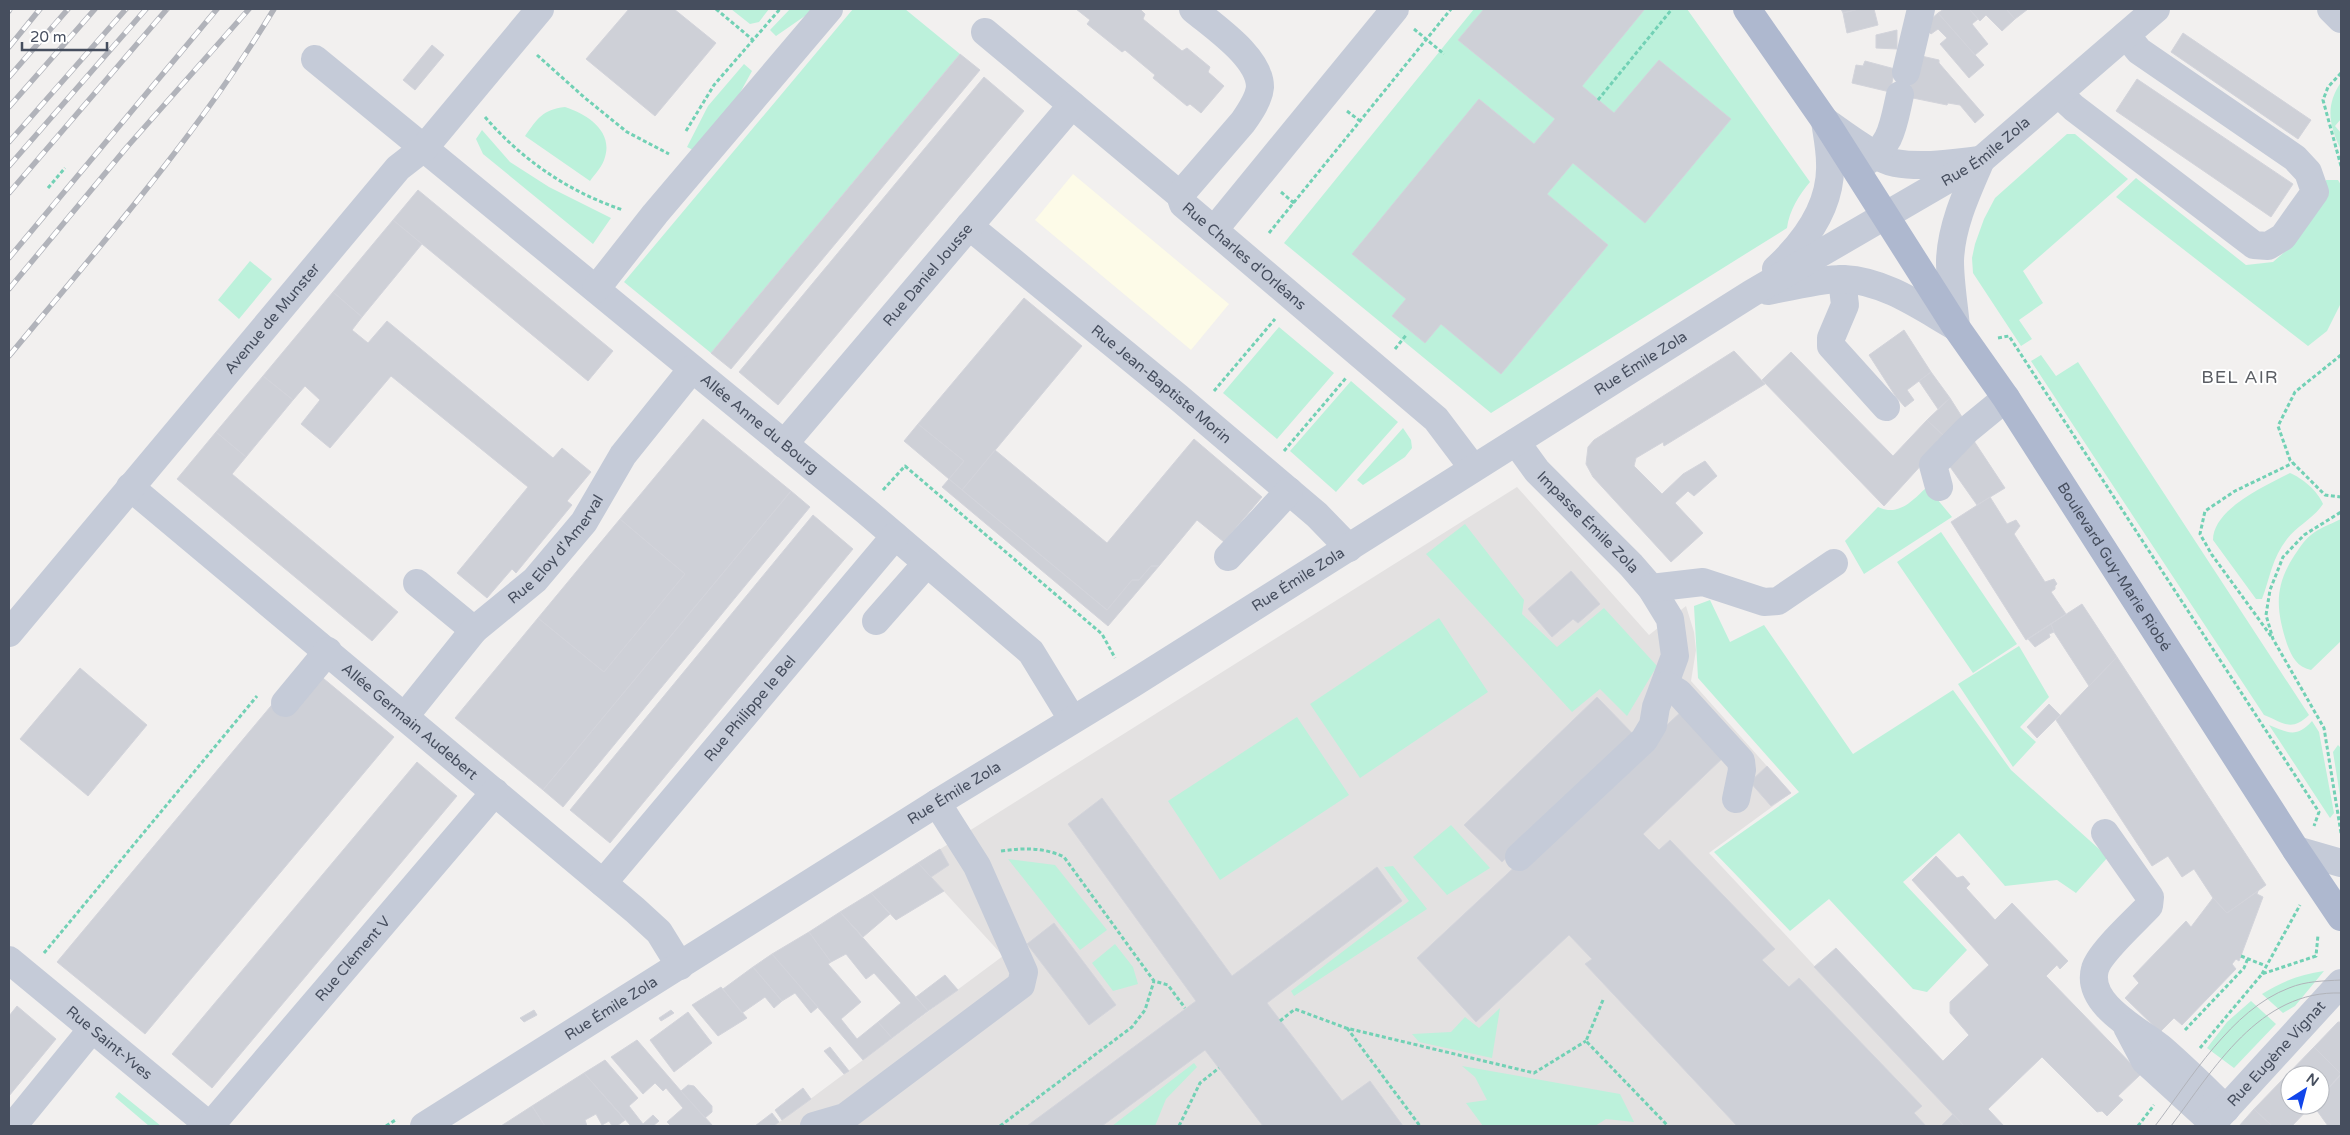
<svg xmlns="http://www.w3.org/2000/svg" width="2350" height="1135" font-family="'Varela Round',sans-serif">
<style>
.commercial{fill:#fdfbe8}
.education{fill:#e3e1e1}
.green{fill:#bcf1db}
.building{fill:#ced0d7;stroke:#d3d4db}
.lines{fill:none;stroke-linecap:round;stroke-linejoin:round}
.path{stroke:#72d1b5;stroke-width:3;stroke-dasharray:4 2.5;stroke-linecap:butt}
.minor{stroke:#c5cbd8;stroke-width:28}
.major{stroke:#aeb8cf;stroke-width:28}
.tram{stroke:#b1b3ba;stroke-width:1}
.rail-casing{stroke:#b1b3ba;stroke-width:5.5}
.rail{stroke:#fff;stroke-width:4;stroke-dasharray:11;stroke-linecap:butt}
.labels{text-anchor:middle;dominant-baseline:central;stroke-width:4;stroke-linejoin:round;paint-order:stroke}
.street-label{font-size:15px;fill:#464e5e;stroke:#fff}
.quarter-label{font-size:18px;letter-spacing:1px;fill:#5b5e64;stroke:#fff}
</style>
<rect width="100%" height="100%" fill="#f2f0ef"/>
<!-- commercial -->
<path class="commercial" d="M1073 174 1229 304 1191 350 1035 220Z"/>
<!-- education -->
<path class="education" d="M1517 487 1649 635 1686 606 1694 632 1696 650 1691 681 1791 793 1709 853 1964 1126H774L1003 956 918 863Z"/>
<!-- green -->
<path class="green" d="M731 9H769L759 22 750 24Z
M790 9H815L776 36 770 30Z
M853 9H905L960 54 711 353 624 282Z
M1474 9H1687L1810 182C1799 195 1789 211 1787 228L1491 413 1284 243Z
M744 64 752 71 735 102 697 152 687 147 708 106Z
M2341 82V119L2335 126 2341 133V150C2329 125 2325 106 2341 82Z
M565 107C587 114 613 131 605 157 603 166 595 174 590 181L525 136C538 118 542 110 565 107Z
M482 130 510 162 549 187 611 218 593 244 483 154 476 139Z
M2067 134H2075L2128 179 2023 271 2043 303 2019 320 2032 339 2021 346 1973 273 1972 258 1975 244 1984 219 1995 198Z
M2136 178 2246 265 2273 262 2288 249 2324 194 2326 180H2338L2341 185V303L2327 331 2308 346 2116 197Z
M250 261 272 279 239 319 218 300Z
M1279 327 1334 373 1277 439 1223 393Z
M2041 355 2056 376 2078 362 2309 715C2291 732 2284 723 2264 715L2031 361Z
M1351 381 1398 422 1336 492 1290 451Z
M1403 428 1411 440 1412 448 1405 457 1363 485 1357 480Z
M2290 473C2302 478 2318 491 2323 504 2314 518 2297 526 2287 539 2272 558 2270 578 2262 599H2256L2213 540C2213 509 2265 486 2290 473Z
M1927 487 1952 517 1864 574 1845 541 1878 507C1899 517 1913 500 1927 487Z
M2341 519V641L2311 670C2297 667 2292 657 2287 644 2276 610 2274 587 2294 556 2299 549 2304 540 2311 535 2319 528 2331 524 2341 519Z
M1465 524 1524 600 1522 614 1557 647 1604 608 1657 666 1627 716 1600 689 1572 712 1426 554Z
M1941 532 2017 644 1973 673 1897 562Z
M1710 600 1730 642 1764 625 1853 754 1953 690 2011 770 2108 857 2076 893 2057 880 2005 886 1959 833 1903 882 1967 950 1927 992 1913 989 1829 899 1790 931 1714 852 1799 792 1698 678 1694 606Z
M1439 618 1488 692 1360 778 1310 704Z
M2019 646 2049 697 2020 727 2036 742 2013 767 1958 684Z
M1297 717 1349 795 1220 880 1168 801Z
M2312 721 2319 732 2334 813 2330 818 2269 725C2288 733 2297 738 2312 721Z
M2338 745 2341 748V802L2333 752Z
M1451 825 1490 868 1447 895 1413 857Z
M1008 859 1055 865 1107 930 1080 950Z
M1393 866 1427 909 1294 996 1291 991 1409 901 1384 867Z
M1115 944 1133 967 1138 984 1113 991 1092 963Z
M2324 971 2295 1006 2283 1013 2262 994C2281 982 2301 974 2324 971Z
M2251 1001 2276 1024 2234 1068 2207 1048 2227 1022Z
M1500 1008 1492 1058 1419 1042 1412 1034 1451 1032 1465 1017 1479 1028Z
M1194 1063 1197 1067 1166 1099 1155 1126H1112Z
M1462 1066 1620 1094 1634 1122 1606 1119 1595 1126H1483L1466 1103 1487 1100 1475 1077Z
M119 1092 161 1126H149L115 1097Z"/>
<!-- building -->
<path class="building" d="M629 9H674L716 43 655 116 586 59Z
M1076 9H1140L1145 14 1143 19 1182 51 1187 48 1210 67 1208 72 1224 86 1201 113 1190 104 1187 106 1153 78 1155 75 1125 50 1122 52 1087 24 1090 20Z
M1484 9H1642L1644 10 1582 86 1614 113 1659 60 1731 119 1645 223 1573 163 1547 194 1608 245 1501 374 1441 324 1425 343 1392 316 1406 299 1352 254 1479 99 1534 144 1555 119 1458 40Z
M1841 9H1859L1843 13Z
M1859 9H1874L1878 25 1847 33 1843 13Z
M1944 9H1969L1978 19 1972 24 1988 44 1975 55 1938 13Z
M1969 9H2006L2015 19 2002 31 1986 15 1980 21Z
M2006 9H2028L2015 19Z
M1938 13 1984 65 1969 78 1940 44 1947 38 1938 29 1931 34 1923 26Z
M1897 30V49L1876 48V35Z
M2183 33 2311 120 2298 139 2171 52Z
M432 45 444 55 415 90 403 80Z
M960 54 980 70 731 369 711 353Z
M1917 55 1939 60V63L1984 115 1975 123 1960 105 1948 103 1947 105 1908 97Z
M1865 61 1895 69 1890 92 1852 83 1856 65 1863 66Z
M984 77 1024 111 778 405 739 372Z
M2137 79 2293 184 2271 217 2116 111Z
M418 190 613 351 588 381 393 220Z
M393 220 422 244 362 317 333 292Z
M333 292 362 317 352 330 368 343 387 321 553 458 562 448 591 472 567 501 572 505 516 573 512 569 487 598 457 573 528 487 391 376 330 448 301 424 320 400 305 386 293 400 263 376Z
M1024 298 1082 346 962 490 949 479 964 461 918 424Z
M1904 330 1931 372 1907 390 1914 400 1905 407 1896 397 1869 355Z
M1734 351 1765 384 1664 446 1663 442 1636 458 1634 466 1662 494 1683 474 1705 461 1717 476 1694 496 1688 491 1675 503 1703 533 1671 562 1593 477 1586 464 1588 447 1594 440Z
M1791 352 1893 456 1927 420 1946 438 1884 506 1762 380Z
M1931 372 1950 398 1938 409 1919 381Z
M263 376 293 400 246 457 216 432Z
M1950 398 1964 420 1946 438 1927 420Z
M703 419 791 491 543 790 455 718 538 618 604 672 685 574 620 519Z
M918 424 964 461 949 479 904 441Z
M216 432 246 457 232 474 398 612 372 641 177 479Z
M1970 435 2005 488 1977 505 1946 461Z
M1194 439 1262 497 1224 542 1197 520 1159 566H1151L1139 580H1132L1107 610 962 490 995 450 1107 543Z
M949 479 1107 610 1132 580H1139L1151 566H1159L1108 626 942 487Z
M791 491 810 507 563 807 543 790Z
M1990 497 2007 524 2016 520 2020 526 2014 534 2045 582 2054 579 2057 584 2055 586V589L2051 592 2066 614 2026 640 1951 522Z
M813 515 853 549 610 843 570 810Z
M620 519 685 574 604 672 538 618Z
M1571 571 1600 604 1578 623 1573 619 1552 637 1528 609Z
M2082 604 2117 657 2089 686 2054 632 2051 624Z
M2051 624 2054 632 2049 634 2050 637 2035 647 2028 639Z
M2117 657 2266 885 2227 913 2213 898 2194 869 2182 877 2168 856 2152 866 2056 720Z
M306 664 394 737 145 1034 57 962Z
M80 668 147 725 88 796 20 739Z
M1597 697 1634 735 1502 862 1464 825Z
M2049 704 2060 715 2037 738 2027 727Z
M1684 709 1726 755 1643 834 1659 850 1670 840 1775 949 1762 960 1789 987 1799 978 1922 1106 1914 1113 1926 1126H1737L1585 964 1592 959 1569 935 1476 1022 1417 958Z
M417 762 457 796 212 1088 172 1054Z
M1767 766 1791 793 1771 806 1750 782Z
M1102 798 1232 976 1377 867 1402 901 1267 1003 1342 1101 1370 1081 1403 1126H1263L1205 1050 1102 1126H1027L1196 1001 1068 824Z
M940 849 949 865 931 877 918 863Z
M1936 856 1957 878 1963 876 1970 884 1966 888 1995 920 2012 903 2068 961 2060 969 2057 965 2046 976 2141 1074 2118 1096 2123 1100 2107 1116 2102 1111 2097 1112 2042 1057 1988 1109 2004 1126H1964L1814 967 1836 948 1943 1061 1969 1035 1950 1013V1002L1989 965 1912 880Z
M918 863 944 891 896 920 871 893Z
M2258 891 2257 894 2263 897 2239 961 2236 959 2232 964 2236 969 2182 1025 2174 1018 2160 1032 2125 998 2139 983 2133 976 2186 921 2191 927 2213 898 2227 913Z
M871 893 890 914 863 937 840 912Z
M840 912 928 1011 892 1038 878 1022 901 1003 874 973 866 979 846 954 831 962 809 932Z
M1054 923 1116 1005 1089 1025 1027 944Z
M809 932 831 962 828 964 861 1002 841 1019 857 1039 878 1022 892 1038 863 1060 772 954Z
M772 954 818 1007 811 1013 795 993 782 1001 753 967Z
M753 967 782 1001 774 1008 765 997 742 1013 723 989Z
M945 975 958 990 928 1011 916 997Z
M721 987 747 1018 718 1036 692 1005Z
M17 1006 56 1039 9 1096V1016Z
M534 1010 537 1015 524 1022 520 1018Z
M671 1010 674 1013 661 1021 659 1018Z
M688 1012 712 1043 674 1072 650 1040Z
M2338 1022H2341V1074L2314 1047Z
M637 1040 681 1091 713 1126H671L667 1122 683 1108 666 1088 663 1091 655 1083 643 1094 611 1057Z
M830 1047 849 1071 844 1074 824 1051Z
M2314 1047 2341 1074 2320 1097V1075H2290V1083L2285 1077Z
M605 1060 638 1098 629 1106 643 1124 653 1115 659 1121 653 1126H631L584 1073Z
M584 1073 625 1120 617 1126H612L609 1121 602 1125 596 1114 585 1120 587 1126H545L532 1106Z
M2341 1075V1126H2328L2313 1105H2320V1097Z
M2285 1077 2290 1083V1105H2312L2292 1126H2272L2254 1109Z
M688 1085 694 1086 712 1106V1112L705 1118 681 1091Z
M803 1088 811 1099 782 1120 775 1110Z
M532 1106 545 1126H501Z
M2254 1109 2272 1126H2239Z
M772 1113 779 1122 774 1126H755Z
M1953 1114 1964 1126H1941Z"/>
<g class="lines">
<!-- path -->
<path class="path" d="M716 9 753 40
M1414 29 1444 54
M537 55 585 98 627 132 669 154
M2341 73 2328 87 2323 100 2341 166
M1598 100 1672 9
M1347 111 1360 121
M485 117C522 160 569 192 623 210
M686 131 714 85 780 9
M48 188 65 168
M1281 192 1294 203
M1269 233 1451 9
M1998 338 2009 336 2319 812 2314 826
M1395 349 1407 334
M2341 355 2295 392 2278 426 2290 460 2325 495 2341 497
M1214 391 1275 319
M1284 451 1346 378
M883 490 905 466 1102 634 1115 658
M2271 636 2212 555 2200 534 2205 511 2235 491 2293 463
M2341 833 2324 728 2273 639 2266 615 2270 590 2283 557 2304 535 2341 512
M1001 851C1024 848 1043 847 1064 857L1154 981 1168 985 1185 1008
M44 953 257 696
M2241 956 2266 966
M2262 974 2300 905
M1603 1000 1586 1041 1668 1126
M1280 1021 1295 1009 1346 1028 1534 1073 1586 1041
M1347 1028 1420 1126
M2185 1030 2244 968 2248 958
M2200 1048 2262 974 2316 956 2318 935
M386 1126 397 1119
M1000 1126 1132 1027 1145 1010 1154 981
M1179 1126 1200 1083 1219 1068
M2138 1126 2154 1105"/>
<!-- minor -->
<g class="minor">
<path d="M2331 9 2341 19"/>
<path id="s1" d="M985 32 1180 195 1183 204 1436 419 1473 468"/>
<path id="s2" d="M315 59 866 511 1031 652 1072 719"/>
<path d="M1906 72 1921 9"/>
<path d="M2059 94 2074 108 2254 245 2268 246 2283 237 2315 192 2308 172 2295 158 2139 51 2126 35"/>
<path d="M1825 121C1841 132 1877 160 1895 163 1923 168 1953 163 1981 160 1967 192 1951 226 1950 261 1950 282 1954 305 1956 327"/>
<path d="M1863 164C1892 146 1893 126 1900 95"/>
<path d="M1180 195 1243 122C1250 112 1259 99 1260 87 1260 57 1214 27 1193 9"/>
<path id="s3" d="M969 226 1178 397 1317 515 1349 548"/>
<path d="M1214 230 1395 9"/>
<path d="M1776 269C1806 241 1832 205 1830 163 1830 149 1827 135 1825 121"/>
<path d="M1842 279 1845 305 1831 338V346L1886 407"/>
<path d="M596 289 655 214 829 9"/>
<path d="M1768 291C1788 287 1826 278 1844 279 1885 281 1921 307 1956 327"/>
<path id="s4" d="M1516 442 1537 471 1631 565 1651 588 1670 619 1675 656 1656 707 1653 725 1644 740 1519 857"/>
<path id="s5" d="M784 444 1072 105"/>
<path id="s6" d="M130 487 635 910 659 932 680 966"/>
<path d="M1939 487 1933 465 1967 430 2006 398"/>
<path d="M1228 557 1289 491"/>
<path d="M417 583 474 630"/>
<path d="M1651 588 1703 582 1764 602 1778 601 1834 563"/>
<path d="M876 621 927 563"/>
<path id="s7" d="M9 633 398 168 425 147 540 9"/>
<path d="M1666 685 1679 693 1741 761 1742 770 1736 799"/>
<path d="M285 703 328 651"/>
<path id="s8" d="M405 716 474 630 535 580 584 522 623 455 692 369"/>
<path d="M2105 833 2150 897 2149 906C2136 920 2099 953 2095 969 2085 1005 2141 1031 2162 1049 2184 1068 2205 1089 2226 1109"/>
<path d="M2296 850 2341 863"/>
<path id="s9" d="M603 883 895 536"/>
<path id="s10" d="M9 960 210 1126"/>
<path d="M2127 1027 2145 1061 2213 1123"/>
<path d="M13 1126 92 1029"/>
<path id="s11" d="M210 1126 495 792"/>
<path id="s12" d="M424 1126 937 803 1132 684 1752 293 1981 160 2156 9"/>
<path d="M814 1126 845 1117 1021 985 1024 972 977 866 937 803"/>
<path id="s13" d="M2210 1126 2341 983"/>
</g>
<!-- major -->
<path class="major" id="s14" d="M1747 9 1825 121 1956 327 2006 398 2296 850 2341 917"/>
<!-- tram -->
<path class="tram" d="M2155 1126C2191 1079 2231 1010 2289 988 2306 981 2323 981 2341 980
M2171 1126C2214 1069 2259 990 2341 993"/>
<defs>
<path id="rail" d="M9 11 10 9
M9 47 40 9
M9 77 68 9
M9 107 95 9
M9 142 126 9
M9 166 146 9
M9 193 167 9
M9 258 217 9
M9 289 127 147 249 9
M9 356C102 244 198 134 274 9"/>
</defs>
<!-- rail casing -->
<use href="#rail" class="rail-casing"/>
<!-- rail -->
<use href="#rail" class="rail"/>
</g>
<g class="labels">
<!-- street labels -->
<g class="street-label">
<text stroke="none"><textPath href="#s12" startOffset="1841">Rue Émile Zola</textPath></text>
<text stroke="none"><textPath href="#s1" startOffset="344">Rue Charles d'Orléans</textPath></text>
<text stroke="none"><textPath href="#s5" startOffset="222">Rue Daniel Jousse</textPath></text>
<text stroke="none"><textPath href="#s7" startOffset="410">Avenue de Munster</textPath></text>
<text stroke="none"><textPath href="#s12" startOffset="1436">Rue Émile Zola</textPath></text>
<text stroke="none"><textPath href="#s3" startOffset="249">Rue Jean-Baptiste Morin</textPath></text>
<text stroke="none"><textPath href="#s2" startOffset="575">Allée Anne du Bourg</textPath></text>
<text stroke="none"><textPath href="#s4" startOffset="108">Impasse Émile Zola</textPath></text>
<text stroke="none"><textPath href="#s8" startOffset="226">Rue Eloy d'Amerval</textPath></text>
<text stroke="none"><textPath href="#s14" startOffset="668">Boulevard Guy-Marie Riobé</textPath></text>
<text stroke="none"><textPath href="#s12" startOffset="1031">Rue Émile Zola</textPath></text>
<text stroke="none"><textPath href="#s9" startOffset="228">Rue Philippe le Bel</textPath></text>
<text stroke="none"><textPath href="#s6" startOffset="365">Allée Germain Audebert</textPath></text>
<text stroke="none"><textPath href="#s12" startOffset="626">Rue Émile Zola</textPath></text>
<text stroke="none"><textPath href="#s11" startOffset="220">Rue Clément V</textPath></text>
<text stroke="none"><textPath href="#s12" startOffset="221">Rue Émile Zola</textPath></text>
<text stroke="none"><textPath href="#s10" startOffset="130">Rue Saint-Yves</textPath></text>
<text stroke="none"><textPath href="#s13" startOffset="98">Rue Eugène Vignat</textPath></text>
</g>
<!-- quarter labels -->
<g class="quarter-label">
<text x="2240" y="377">BEL AIR</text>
</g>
</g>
<!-- border -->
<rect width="2350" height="1135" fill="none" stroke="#464e5e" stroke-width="20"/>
<!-- north arrow -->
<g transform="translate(2305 1090) rotate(36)"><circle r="24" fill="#ffffff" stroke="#b5b8bf"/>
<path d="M0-4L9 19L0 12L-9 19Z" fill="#1145ea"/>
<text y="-8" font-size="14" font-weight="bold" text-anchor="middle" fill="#464e5e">N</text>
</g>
<!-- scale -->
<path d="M22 42v8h85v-8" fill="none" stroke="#464e5e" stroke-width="2.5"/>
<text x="30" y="42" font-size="15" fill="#464e5e" stroke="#ffffff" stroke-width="4" paint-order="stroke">20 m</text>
</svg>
